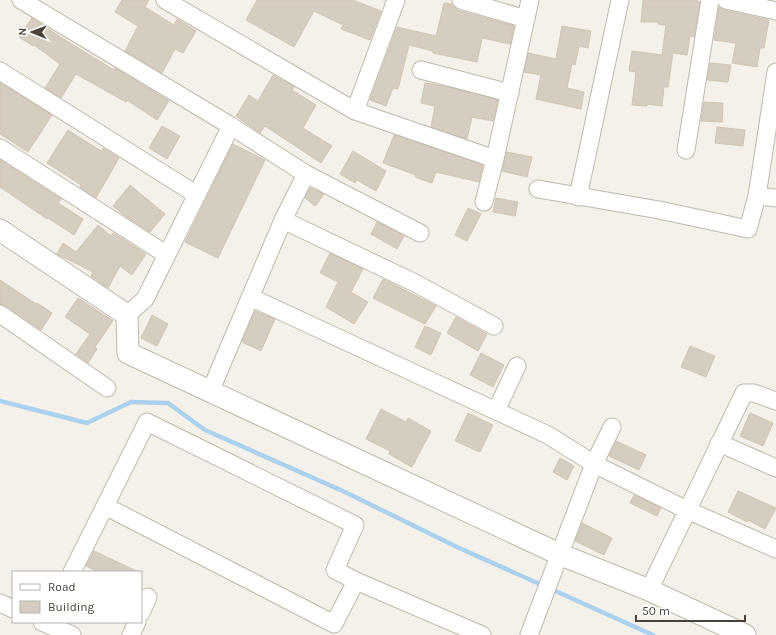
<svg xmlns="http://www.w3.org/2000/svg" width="776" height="635" font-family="Karla,sans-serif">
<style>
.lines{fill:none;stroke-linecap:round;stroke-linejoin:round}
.stream{stroke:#abd1ed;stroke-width:4.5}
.building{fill:#d5cdc0;stroke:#d0c5b4}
.minor-casing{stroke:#bfb9ad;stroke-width:19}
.tertiary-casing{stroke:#bfb9ad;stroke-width:23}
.minor{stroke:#fff;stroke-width:17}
.tertiary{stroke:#fff;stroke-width:21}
</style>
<rect width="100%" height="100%" fill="#f4f1ea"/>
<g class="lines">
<!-- stream -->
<path class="stream" d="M0 401 87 423 131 402 168 403 205 430 345 492 457 547 544 586
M551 589 653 635"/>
</g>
<!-- building -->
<path class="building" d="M122 0H149L145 7 174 25 177 19 196 31 183 53 175 49 162 73 125 51 138 26 115 12Z
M257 0H353L381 11 370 40 341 29 343 25 314 11 294 47 246 20Z
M643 0H697V1L700 2 694 37 690 36 687 55 673 53 668 87H664L662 106 647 104V106L632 105 636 72 629 71 632 51 662 55 666 25 658 24V22H641Z
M444 3 452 4 458 10 514 26 510 44 482 38 477 62 433 53V51L409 45 398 89 393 88 386 106 370 100 397 27 436 36Z
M719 7 724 10 769 20 764 48H760L757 67 732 63 736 43 714 40Z
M32 18 62 38 114 70 115 68 169 101 157 120 127 100 126 102 76 74 61 98 45 88 60 64 34 45 33 46 19 37Z
M562 26 591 31 588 48 579 46 575 65 572 64 567 88 584 92 581 109 536 99 541 75 524 72 528 53 556 59Z
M710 63 731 65 728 82 707 80Z
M273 75 294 87 292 90 316 105 303 128 332 146 321 163 265 126 260 133 236 116 249 95 258 101Z
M0 83 52 115 28 152 0 134Z
M425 83 444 86 498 100 493 121 472 117 467 139 431 127 435 106 421 103Z
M704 102 723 103 722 122 701 121Z
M162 126 180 136 167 159 149 148Z
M717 127 745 130 743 146 715 143Z
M68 130 101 151 103 148 119 158 96 198 80 187 81 185 47 163Z
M394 135 483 165 479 182 436 172 432 183 415 177 416 175 383 163Z
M233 144 265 160 218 258 185 242Z
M353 151 386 171 376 191 357 180 355 183 340 174Z
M507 152 532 157 527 177 502 171Z
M0 160 61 199 58 203 83 219 74 235 48 218 47 219 0 187Z
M130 185 165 214 150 232 125 216 113 206Z
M310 188 324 194 315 206 305 198Z
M496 198 518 202 515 216 493 212Z
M468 208 481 214 467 241 455 235Z
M377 222 404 236 397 249 371 234Z
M98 225 111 236 113 233 146 254 132 275 120 266 108 288 91 276 93 272 57 254 63 243 76 252Z
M330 253 363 269 351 292 368 302 354 324 326 307 338 282 320 273Z
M383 279 436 306 425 324 373 298Z
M0 280 36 304 37 303 52 313 41 330 6 306 0 304Z
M78 298 113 321 95 347 97 349 88 363 76 354 90 334 65 317Z
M255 311 275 319 261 351 242 342Z
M152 315 168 324 157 346 141 338Z
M456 317 487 334 478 351 447 333Z
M425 326 441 333 431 355 415 347Z
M690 346 715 356 706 377 681 367Z
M481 353 504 365 493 387 470 375Z
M381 409 406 422 408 418 431 431 412 467 389 454 390 451 366 439Z
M468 413 493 425 480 452 455 441Z
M750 413 773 423 763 446 740 436Z
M616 441 646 455 639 470 609 456Z
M560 458 574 466 567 480 553 472Z
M738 491 776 508 765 529 748 520 747 522 728 512Z
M634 495 661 508 657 516 630 503Z
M582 523 612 538 604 555 575 541Z
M94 551 139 572H99L86 566Z"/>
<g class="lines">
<defs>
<path id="minor" d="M21 0 231 126 145 299 127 315
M165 0 355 111 396 0
M461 0 526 19
M726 0 776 11
M421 70 510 93
M0 71 197 195
M355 111 495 159 530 0
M231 126 306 174 420 233
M0 148 167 255
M686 150 710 0
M538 189 659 210 748 229 757 196 776 72
M757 196 776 198
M578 197 620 0
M484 202 495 159
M283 220 415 283 494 326
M250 297 548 435 594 464 529 635
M0 314 107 388
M210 392 283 220 306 174
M496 411 517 366
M612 427 594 464 687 510 776 549
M719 443 776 468
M105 506 334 624 356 581
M72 572 147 422 355 525 335 570 356 581 482 635
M649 590 744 393H754L776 401
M0 603 13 609
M141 613 148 597
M42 622 72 635
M131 635 137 622"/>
<path id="tertiary" d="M0 230 127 315 128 353 559 554 649 590 745 635"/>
</defs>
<!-- minor casing -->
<use href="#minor" class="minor-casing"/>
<!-- tertiary casing -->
<use href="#tertiary" class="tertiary-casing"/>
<!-- minor -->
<use href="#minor" class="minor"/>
<!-- tertiary -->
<use href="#tertiary" class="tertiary"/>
</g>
<!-- legend -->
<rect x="12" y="571" width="130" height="52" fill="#ffffff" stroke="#b6b3b0"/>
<rect x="20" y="584" width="20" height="6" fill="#ffffff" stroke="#b6b3b0"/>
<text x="48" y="591" font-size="12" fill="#484239">Road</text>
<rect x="20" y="601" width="20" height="12" fill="#d5cdc0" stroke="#b6b3b0"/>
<text x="48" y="611" font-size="12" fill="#484239">Building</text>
<!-- north arrow -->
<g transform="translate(32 32) rotate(271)" stroke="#ffffff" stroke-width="3" paint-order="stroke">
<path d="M0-3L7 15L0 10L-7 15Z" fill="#484239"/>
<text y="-6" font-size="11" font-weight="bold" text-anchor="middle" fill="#484239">N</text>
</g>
<!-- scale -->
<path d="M636 615v6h109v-6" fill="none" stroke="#484239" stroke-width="2"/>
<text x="642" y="615" font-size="12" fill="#484239" stroke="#ffffff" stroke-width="3" paint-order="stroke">50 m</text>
</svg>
